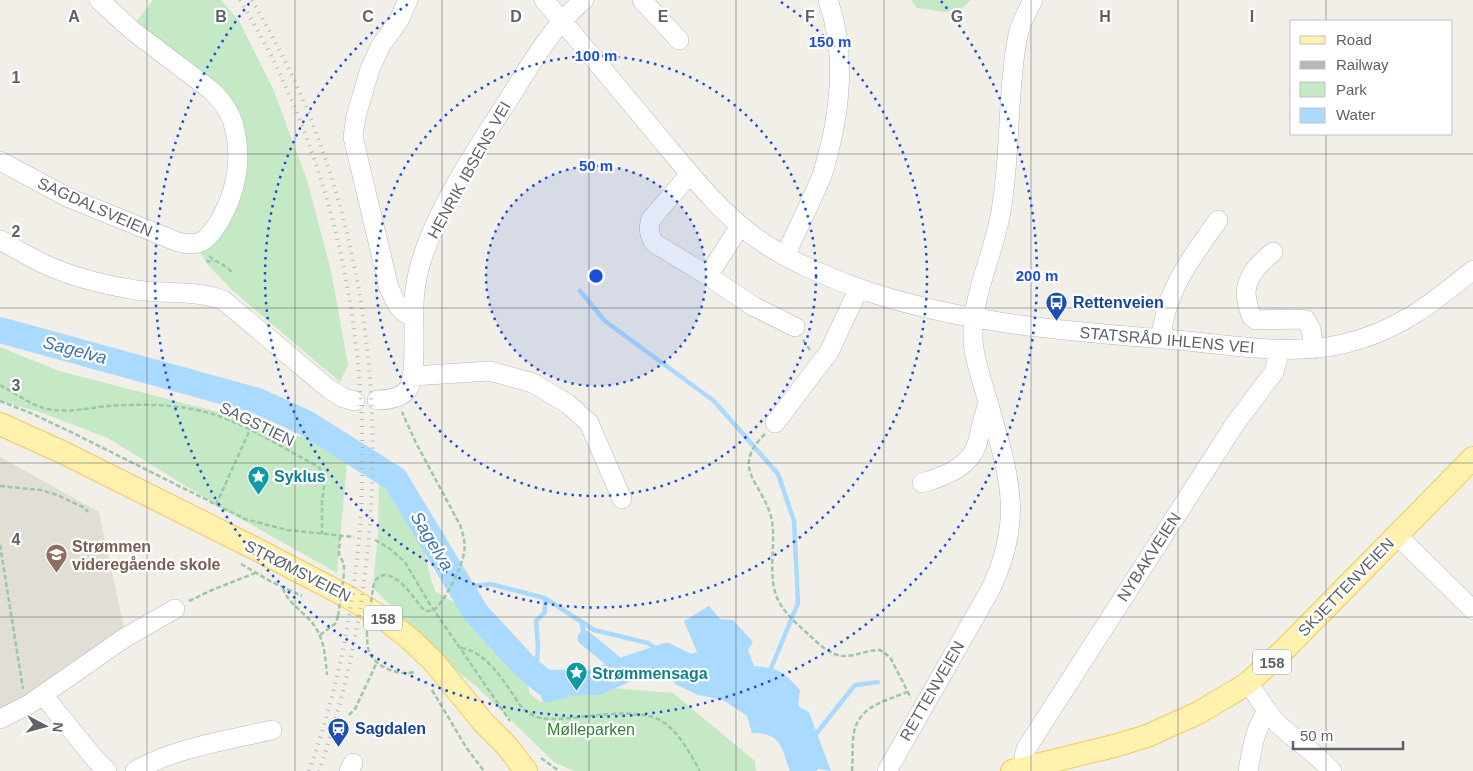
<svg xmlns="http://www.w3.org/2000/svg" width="1473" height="771" font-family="Arial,sans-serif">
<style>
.education{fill:#e1ded6}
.green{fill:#c5e8c5}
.water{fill:#aadaff}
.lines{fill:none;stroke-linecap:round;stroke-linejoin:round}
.stream{stroke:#aadaff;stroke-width:4.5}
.canal{stroke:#aadaff;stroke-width:15}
.river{stroke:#aadaff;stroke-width:26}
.minor-casing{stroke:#b5b8bc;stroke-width:20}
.major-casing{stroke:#f2c960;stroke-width:24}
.path{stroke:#9cc7a9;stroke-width:2.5;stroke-dasharray:5 2.5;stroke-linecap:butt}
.minor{stroke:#fff;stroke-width:19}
.major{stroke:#fff2af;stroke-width:22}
.rail{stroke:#b6b7b8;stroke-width:4;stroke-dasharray:1 6;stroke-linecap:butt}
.path-bridge{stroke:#9cc7a9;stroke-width:2.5;stroke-dasharray:5 2.5;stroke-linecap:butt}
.grid{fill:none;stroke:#5f6368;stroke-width:1;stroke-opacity:0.55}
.ring{fill:none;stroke:#1d4ed8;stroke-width:2.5;stroke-dasharray:2.5 5}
.labels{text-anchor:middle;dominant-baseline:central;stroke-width:4.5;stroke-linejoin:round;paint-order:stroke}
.shield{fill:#fff;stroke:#8f9295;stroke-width:1}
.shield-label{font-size:15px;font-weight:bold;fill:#5f6368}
.street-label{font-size:16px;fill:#5f6368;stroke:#fff}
.transit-label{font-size:16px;font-weight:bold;fill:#164399;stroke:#fff;text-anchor:start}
.culture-label{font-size:16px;font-weight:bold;fill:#0d838f;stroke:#fff;text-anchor:start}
.education-label{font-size:16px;font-weight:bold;fill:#785e54;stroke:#fff;text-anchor:start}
.park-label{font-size:16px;fill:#348238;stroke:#fff}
.water-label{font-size:18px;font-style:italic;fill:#4174aa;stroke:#fff}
.grid-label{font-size:16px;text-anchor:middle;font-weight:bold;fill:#5f6368;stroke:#fff;stroke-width:4.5;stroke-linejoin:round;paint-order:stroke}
.centre{fill:#1d4ed8;stroke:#fff;stroke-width:2.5}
.ring-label{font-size:15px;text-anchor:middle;font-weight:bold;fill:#1d4ed8;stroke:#fff;stroke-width:4.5;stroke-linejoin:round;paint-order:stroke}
</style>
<rect width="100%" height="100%" fill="#f1efe8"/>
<!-- education -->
<path class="education" d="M0 457 99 512 126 637 0 712Z"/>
<!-- green -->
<path class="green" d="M153 0H221L239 21 274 91 307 180 331 271 348 365 340 382 233 291 208 265 190 236 210 234 236 158 219 102 136 22Z
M911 0H971L961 9 945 12 917 8Z
M0 347 59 371 257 422 348 452 337 573 218 506 108 438 40 412 0 401Z
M379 471 422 543 432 583 436 592 455 603 467 621 477 625 489 636 505 657 513 661 528 684 529 693 540 702 548 700 547 696 588 686 673 693 755 761 756 771H574L554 762 476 686 454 669 373 588 378 532Z"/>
<!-- water -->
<path class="water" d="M709 606 720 619 733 620 753 642 748 650 754 666C779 668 784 672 800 690L798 706 809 712 831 771 818 769 816 771H790C781 747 782 733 752 733L747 716 723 700 698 695 675 684 668 666 674 648 688 655 697 652 684 621Z"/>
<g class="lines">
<!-- stream -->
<path class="stream" d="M580 291 605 321 714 401 778 474 794 521 798 603 770 671
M462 588 490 584 545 598 594 630 648 643 666 656
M581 621 585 638
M536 676 538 646 536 621 545 612V598
M811 737 816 734 855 685 878 682"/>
<!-- canal -->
<path class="canal" d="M585 638 624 670
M548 695 566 690"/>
<!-- river -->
<path class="river" d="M0 330 258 401 306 423 395 479 476 613 524 665 545 683 597 682 624 670 666 656 702 674"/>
<defs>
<path id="minor" d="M408 0 399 20 380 47 370 69 356 116 353 137 389 288C395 301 399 312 413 317
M544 0C583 45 621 91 659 137 691 175 722 216 765 244 792 262 822 274 852 286 957 324 1067 331 1176 340 1231 345 1289 356 1343 344 1398 331 1430 305 1473 270
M642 0 679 40
M0 161 69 198 178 242C186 244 194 245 201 242 209 238 214 229 219 222 235 194 242 162 235 130 232 114 223 102 212 91L133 31 99 0
M690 174 651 219C648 228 649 234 654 243L699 270 753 306 795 327
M0 240C15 248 29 257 44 264 72 277 105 285 136 290 165 294 195 290 223 300L329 389 344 398 355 401
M1273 252C1261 262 1247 275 1246 292 1246 300 1249 309 1251 316L1256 320 1297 319 1306 320 1311 329 1314 349
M785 256C795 235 804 215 814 194 817 186 822 178 824 169 840 115 847 54 828 0
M708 276 740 226
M1161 339C1165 290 1191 259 1218 220
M412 376 490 371 533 383 568 404 589 423 622 499
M377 400C387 400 401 398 408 389 417 377 413 323 414 306 414 294 416 281 419 269 434 212 477 148 509 99 531 64 552 26 584 0
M775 423 829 352 859 288
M922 483C943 477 970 467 977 444 981 430 982 417 989 403
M1397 535 1473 610
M1248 683C1258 696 1266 712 1278 724 1296 741 1316 753 1332 771
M43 695 95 759 107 771
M0 719 28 705 126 637 175 609
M1024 767V757L1026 749 1235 424 1274 372 1280 349
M135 771C174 748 228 740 272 730
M349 771 353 763
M887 771 989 592C1027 517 1007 470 986 395 981 377 974 359 973 340 971 295 994 255 1001 211 1007 177 1008 141 1010 106 1012 81 1013 55 1019 31 1022 21 1028 10 1033 0
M1248 771C1252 750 1254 729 1267 712"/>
<path id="major" d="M0 424 62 452 256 549 348 597 383 618 409 638 434 662 483 722 507 746 526 771
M1012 771 1114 746 1147 736 1198 713 1237 690 1248 683 1286 648 1473 458"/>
</defs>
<!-- minor casing -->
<use href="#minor" class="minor-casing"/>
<!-- major casing -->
<use href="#major" class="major-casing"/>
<!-- path -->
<path class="path" d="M209 256C216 263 230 266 232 274
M206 261 214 262
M803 340 810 350
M0 385C13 392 30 404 44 408 66 414 86 408 108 406 136 404 165 404 192 409 237 417 277 445 317 466L326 474 322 501V534
M0 401 33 414 75 434 245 519 287 530 354 537
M765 434C728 470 765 484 772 521 776 547 767 576 778 600 785 614 797 624 808 634 818 643 829 655 843 656 856 656 868 650 880 650L890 657 911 698
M0 486 41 490 57 495 85 508 88 512
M216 505 256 416
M340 536 339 554 344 564V573
M375 540 389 548 405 562 429 603 510 721
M0 545 23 689
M241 564 270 581 302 596
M283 588C287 601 299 609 309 619 324 635 325 653 327 675
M373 588C374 583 375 580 379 577 394 567 414 598 422 608L427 611 434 610C445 601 463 566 464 552 466 543 463 534 460 525L416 443 402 412
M189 601 212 590 255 573
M367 632C367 638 367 645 369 652 375 667 402 678 416 671
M320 635 336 623 338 616
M461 648C483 651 498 673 510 690 516 699 521 709 530 714 537 718 545 719 553 719 584 719 641 704 666 724 682 737 690 754 700 771
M432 690 466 747 484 771
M349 715 355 709 377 662
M541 758 559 771
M852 771C853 761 852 750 853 740 855 707 881 703 907 692"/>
<!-- minor -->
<use href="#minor" class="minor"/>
<!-- major -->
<use href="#major" class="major"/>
<!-- rail -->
<path class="rail" d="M240 0C378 225 397 525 309 771
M252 0C280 48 304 97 322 149 392 346 388 574 319 771"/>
<!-- path-bridge -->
<path class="path-bridge" d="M338 616 344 573
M367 632 373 588"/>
</g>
<!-- grid -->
<path class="grid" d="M147 0V771M295 0V771M442 0V771M589 0V771M736 0V771M884 0V771M1031 0V771M1178 0V771M1326 0V21M1326 134V771M0 154H1473M0 308H1473M0 463H1473M0 617H1473"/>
<!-- distance rings -->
<circle cx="596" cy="276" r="110" fill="#1d4ed8" fill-opacity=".12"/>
<g class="ring">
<circle cx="596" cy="276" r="110"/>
<circle cx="596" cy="276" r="220"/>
<path d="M781 2A331 331 0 1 1 411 2"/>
<path d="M941 1A441 441 0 1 1 251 1"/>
</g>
<!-- icons -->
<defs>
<symbol id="bus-pin" viewBox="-11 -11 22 30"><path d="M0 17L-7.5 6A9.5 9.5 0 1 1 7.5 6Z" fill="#1a4fb4" stroke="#fff"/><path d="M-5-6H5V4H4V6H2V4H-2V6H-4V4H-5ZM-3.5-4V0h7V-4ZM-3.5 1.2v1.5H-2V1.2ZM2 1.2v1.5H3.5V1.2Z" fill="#fff"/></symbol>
<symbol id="sight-pin" viewBox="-11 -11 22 30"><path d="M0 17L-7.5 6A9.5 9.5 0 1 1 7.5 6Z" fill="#0f9aa8" stroke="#fff"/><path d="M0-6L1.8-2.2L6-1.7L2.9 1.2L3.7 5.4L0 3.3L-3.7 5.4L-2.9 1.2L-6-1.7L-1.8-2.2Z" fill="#fff"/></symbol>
<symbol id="school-pin" viewBox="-11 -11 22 30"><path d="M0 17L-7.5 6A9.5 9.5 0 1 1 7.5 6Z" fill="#8d6e63" stroke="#fff"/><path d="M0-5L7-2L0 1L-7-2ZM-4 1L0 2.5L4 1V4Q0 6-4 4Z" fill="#fff"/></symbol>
<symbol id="station-pin" viewBox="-11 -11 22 30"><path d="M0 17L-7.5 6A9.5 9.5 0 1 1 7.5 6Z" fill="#1a4fb4" stroke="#fff"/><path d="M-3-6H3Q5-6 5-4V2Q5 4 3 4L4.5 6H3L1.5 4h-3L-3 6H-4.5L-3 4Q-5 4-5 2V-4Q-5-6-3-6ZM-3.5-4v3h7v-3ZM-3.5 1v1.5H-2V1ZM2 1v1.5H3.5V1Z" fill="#fff"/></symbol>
</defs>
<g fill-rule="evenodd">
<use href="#bus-pin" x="1044" y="290" width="25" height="34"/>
<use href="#sight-pin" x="246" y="464" width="25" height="34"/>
<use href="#school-pin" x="44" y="542" width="25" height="34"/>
<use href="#sight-pin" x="564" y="660" width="25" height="34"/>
<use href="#station-pin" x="326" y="716" width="25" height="34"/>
</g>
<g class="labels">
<!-- shield labels -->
<g class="shield">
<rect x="364" y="605.5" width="38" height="25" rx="4"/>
<rect x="1253" y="649.5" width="38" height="25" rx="4"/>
</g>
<g class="shield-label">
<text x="383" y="618">158</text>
<text x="1272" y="662">158</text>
</g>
<!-- street labels -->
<g class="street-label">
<text transform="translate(469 170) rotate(-61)">HENRIK IBSENS VEI</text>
<text transform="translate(95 207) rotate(24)">SAGDALSVEIEN</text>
<text transform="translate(1167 340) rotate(5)">STATSRÅD IHLENS VEI</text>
<text transform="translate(257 424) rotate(26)">SAGSTIEN</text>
<text transform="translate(1149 557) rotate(-57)">NYBAKVEIEN</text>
<text transform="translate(298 571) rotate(27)">STRØMSVEIEN</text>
<text transform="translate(1346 587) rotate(-46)">SKJETTENVEIEN</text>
<text transform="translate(932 691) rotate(-60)">RETTENVEIEN</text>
</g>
<!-- transit labels -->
<g class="transit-label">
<text x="1073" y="302">Rettenveien</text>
<text x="355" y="728">Sagdalen</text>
</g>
<!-- culture labels -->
<g class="culture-label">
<text x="274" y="476">Syklus</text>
<text x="592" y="673">Strømmensaga</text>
</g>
<!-- education labels -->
<g class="education-label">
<text x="72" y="546">Strømmen<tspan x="72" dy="18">videregående skole</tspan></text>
</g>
<!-- park labels -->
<g class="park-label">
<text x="591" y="729">Mølleparken</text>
</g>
<!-- water labels -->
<g class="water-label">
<text transform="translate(75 350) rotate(15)">Sagelva</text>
<text transform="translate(432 541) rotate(59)">Sagelva</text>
</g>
</g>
<g class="grid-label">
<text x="74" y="22">A</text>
<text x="221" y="22">B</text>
<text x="368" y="22">C</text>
<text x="516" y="22">D</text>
<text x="663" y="22">E</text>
<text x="810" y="22">F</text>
<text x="957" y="22">G</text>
<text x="1105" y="22">H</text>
<text x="1252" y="22">I</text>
<text x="16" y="83">1</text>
<text x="16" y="237">2</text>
<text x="16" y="391">3</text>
<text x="16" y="545">4</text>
</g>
<circle cx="596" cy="276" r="8" class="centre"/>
<g class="ring-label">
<text x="830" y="47">150 m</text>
<text x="596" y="61">100 m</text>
<text x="596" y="171">50 m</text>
<text x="1037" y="281">200 m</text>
</g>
<!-- legend -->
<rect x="1290" y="20" width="162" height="115" fill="#ffffff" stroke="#bfc1c3"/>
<rect x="1300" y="36" width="25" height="8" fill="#fff2af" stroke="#bfc1c3"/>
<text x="1336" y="45" font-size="15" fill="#5f6368">Road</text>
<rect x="1300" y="61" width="25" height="8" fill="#b6b7b8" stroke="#bfc1c3"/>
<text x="1336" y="70" font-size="15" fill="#5f6368">Railway</text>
<rect x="1300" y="82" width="25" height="15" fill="#c5e8c5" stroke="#bfc1c3"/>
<text x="1336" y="95" font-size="15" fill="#5f6368">Park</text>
<rect x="1300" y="108" width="25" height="15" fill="#aadaff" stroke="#bfc1c3"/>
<text x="1336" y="120" font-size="15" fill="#5f6368">Water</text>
<!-- north arrow -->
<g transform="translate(45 726) rotate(96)" stroke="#ffffff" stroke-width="4" paint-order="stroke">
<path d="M0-4L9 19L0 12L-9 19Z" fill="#5f6368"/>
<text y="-8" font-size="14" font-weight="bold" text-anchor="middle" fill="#5f6368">N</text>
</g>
<!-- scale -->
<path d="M1293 741v8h110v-8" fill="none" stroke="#5f6368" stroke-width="2.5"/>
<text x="1300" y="741" font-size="15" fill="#5f6368" stroke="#ffffff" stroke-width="4" paint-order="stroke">50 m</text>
</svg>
